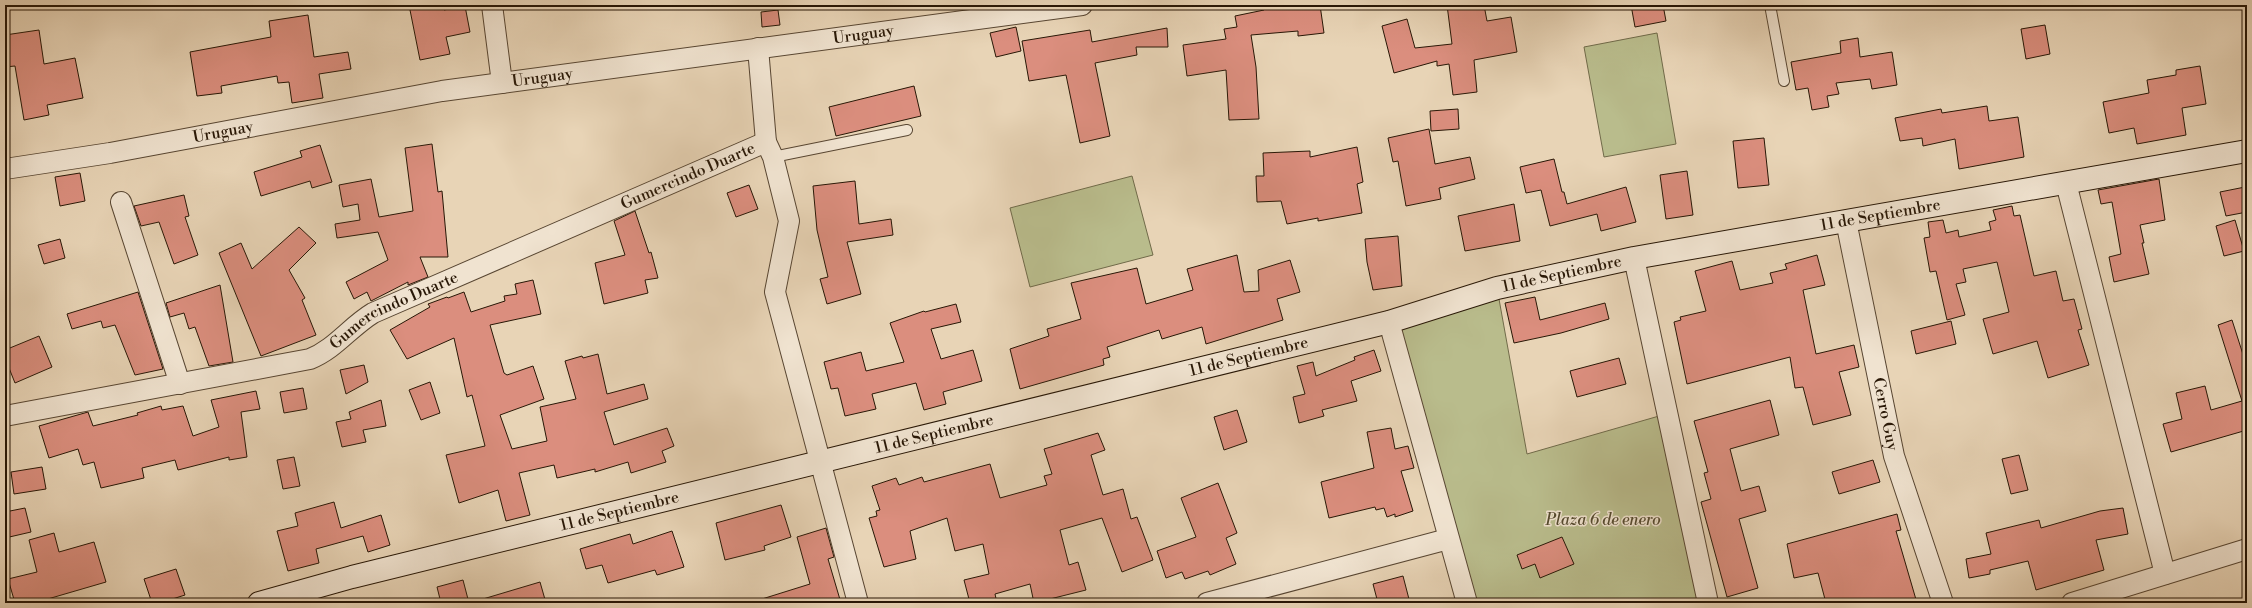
<svg xmlns="http://www.w3.org/2000/svg" width="2252" height="608" font-family="'Libre Bodoni',serif">
<style>
.green{fill:#b9bc8c;stroke:#706a49}
.building{fill:#db8e7e;stroke:#281706}
.lines{fill:none;stroke-linecap:round;stroke-linejoin:round}
.service-casing{stroke:#584632;stroke-width:12}
.minor-casing{stroke:#584632;stroke-width:22}
.secondary-casing{stroke:#281706;stroke-width:24}
.service{stroke:#f0e3d0;stroke-width:10}
.minor{stroke:#f0e3d0;stroke-width:20}
.secondary{stroke:#f0e3d0;stroke-width:22}
.labels{text-anchor:middle;dominant-baseline:central;stroke-width:3;stroke-linejoin:round;paint-order:stroke}
.street-label{font-size:16px;fill:#281706;stroke:#f0e3d0}
.park-label{font-size:16px;font-style:italic;fill:#54492e;stroke:#f0e3d0}
</style>
<rect width="100%" height="100%" fill="#e8d4b6"/>
<filter id="stains"><feTurbulence type="fractalNoise" baseFrequency=".005" numOctaves="4"/><feColorMatrix values="0 0 0 0 .2 0 0 0 0 .09 0 0 0 0 .02 0 0 0 .5 -.17"/></filter>
<radialGradient id="worn" r=".72"><stop offset=".6" stop-color="#630" stop-opacity="0"/><stop offset="1" stop-color="#630" stop-opacity=".3"/></radialGradient>
<!-- green -->
<path class="green" d="M1657 33 1676 144 1604 157 1584 47Z
M1132 176 1153 255 1030 287 1010 208Z
M1497 288 1527 454 1666 414 1708 603H1467L1389 322Z"/>
<!-- building -->
<path class="building" d="M409 5H443L444 10 465 6 470 32 446 37 450 54 420 60Z
M1297 5H1320L1324 33 1298 36V31L1251 35 1256 67 1259 119 1229 120 1226 70 1187 76 1183 45 1226 39 1224 29 1237 27 1235 16 1264 10V8Z
M1447 5H1484L1487 21 1511 17 1517 52 1474 60 1477 92 1453 95 1449 64 1437 66V61L1394 73 1382 26 1407 19 1415 48 1452 44Z
M1631 5H1663L1666 21 1635 27Z
M778 10 780 25 762 27 761 12Z
M308 15 314 57 348 52 351 69 319 74 323 98 292 103 289 82 278 83 277 76 221 86 222 93 197 96 190 52 271 37 269 21Z
M2045 25 2050 54 2026 59 2021 29Z
M1016 27 1021 51 996 57 990 33Z
M1167 28 1168 47H1136L1137 55 1095 63 1110 136 1080 143 1066 75 1029 81 1022 41 1090 30 1092 42Z
M39 30 44 64 75 58 83 98 47 105 49 115 24 120 15 66 5 67V35Z
M1858 38 1860 57 1892 52 1897 85 1872 89 1870 79 1836 83 1839 94 1827 96 1829 107 1812 110 1808 88 1796 90 1791 62 1841 53 1840 41Z
M2200 66 2206 104 2182 108 2186 135 2137 144 2134 128 2109 133 2103 102 2149 93 2147 80 2176 75V70Z
M914 86 921 116 836 136 829 107Z
M1987 106 1989 121 2018 117 2024 157 1959 169 1955 139 1923 146 1922 138 1900 141 1895 118 1941 109 1942 113Z
M1458 109 1459 129 1431 131 1430 111Z
M1429 129 1435 164 1470 157 1475 179 1439 188 1441 199 1406 206 1398 161 1393 162 1388 138Z
M1764 138 1769 185 1738 188 1733 141Z
M432 144 438 192 442 191 448 257H420L428 277 408 285V282L371 301 367 292 354 299 346 282 388 260 378 232 337 238 335 224 360 220 358 204 343 207 339 185 371 179 379 217 413 211 405 148Z
M320 145 332 182 312 188 310 181 261 196 254 172 302 157 300 151Z
M1357 147 1363 182 1357 184 1362 213 1318 221V218L1287 224 1281 201 1257 202 1256 176H1264L1263 153 1310 151V157Z
M1554 159 1562 192H1564L1567 204 1626 187 1636 222 1601 231 1597 214 1550 226 1541 190 1526 193 1520 167Z
M1687 171 1693 215 1666 219 1660 175Z
M80 173 85 201 60 206 55 177Z
M2159 179 2165 220 2140 225 2144 243H2142L2149 274 2114 282 2109 257 2121 254 2112 202 2101 204 2098 190Z
M855 181 859 224 891 219 893 235 847 242 861 294 827 304 820 279 828 277 817 230 813 186Z
M749 185 758 209 736 217 727 193Z
M2245 187 2247 212 2226 216 2220 192Z
M184 195 189 216 185 217 198 255 174 264 159 222 141 226 134 206Z
M1514 204 1520 241 1465 251 1458 216Z
M2012 206 2014 216 2020 215 2034 276 2056 271 2063 301 2074 299 2082 329 2078 330 2089 365 2048 378 2037 341 1993 354 1983 319 2009 312 1997 262 1963 269 1966 282 1956 284 1965 315 1947 320 1936 271 1930 272 1924 238 1930 237 1928 222 1943 220 1946 233 1958 230 1959 237 1991 230 1989 222 1996 220 1993 210Z
M635 211 649 253 651 252 658 278 645 280 648 293 604 304 595 263 625 255 614 221Z
M2235 220 2244 251 2224 256 2216 226Z
M299 227 316 243 289 270 305 298 302 300 316 335 261 356 219 253 241 243 252 269Z
M1398 236 1402 286 1373 290 1367 262 1365 239Z
M60 239 65 258 44 264 38 245Z
M1237 255 1244 292 1259 291 1258 270 1290 260 1300 292 1277 299 1283 320 1206 344 1202 327 1162 339 1159 330 1107 347 1110 357 1103 359 1104 365 1020 389 1010 349 1049 336 1047 329 1081 319 1071 283 1137 268 1146 304 1193 290 1187 269Z
M1817 255 1825 285 1803 290 1816 354 1854 345 1859 367 1839 372 1851 415 1813 425 1803 387 1795 388 1790 357 1687 384 1674 322 1681 320 1680 317 1706 311 1695 271 1732 261 1740 290 1773 283 1770 273 1787 269 1785 264Z
M533 280 541 314 490 325 504 373 507 375 533 366 544 399 500 415 512 449 547 441 540 407 576 399 565 361 582 356 583 358 598 354 607 394 644 384 648 399 604 412 614 445 667 428 674 446 662 451 666 462 631 473 628 462 595 472V469L557 478 554 465 519 473 530 515 506 521 498 490 459 503 446 455 485 446 472 395 467 397 454 338 407 359 390 330 430 307 428 304 447 297 448 298 464 292 471 312 505 301 504 296 517 294 515 284Z
M220 285 233 362 209 366 195 327 189 329 184 313 170 317 166 303Z
M138 292 163 369 135 375 115 325 103 328 101 321 72 329 67 314Z
M1535 297 1540 320 1605 303 1609 319 1561 333 1514 343 1505 303Z
M956 304 961 322 931 329 941 359 973 350 982 381 943 392 946 404 924 410 916 383 872 394 876 409 845 416 838 388 831 389 824 362 861 352 866 371 904 362 890 323 924 311 925 312Z
M2232 320 2247 367V405L2244 406 2247 417V430L2171 452 2163 424 2182 419 2176 393 2205 386 2211 410 2242 401 2218 325Z
M1951 321 1956 344 1916 354 1911 331Z
M39 336 52 367 15 383 5 358V350Z
M1374 350 1381 371 1351 381 1357 401 1322 410 1324 416 1299 423 1293 397 1305 394 1297 366 1313 362 1316 376 1355 360 1354 357Z
M1619 358 1626 384 1577 397 1570 371Z
M364 365 368 382 346 394 340 370Z
M430 382 440 413 421 420 409 390Z
M303 388 307 409 284 413 280 392Z
M256 391 260 409 241 412 247 457 229 460V457L178 470 175 460 142 468 144 478 101 488 94 462 83 465 78 449 49 458 39 426 88 412 93 426 138 415 137 413 161 406 162 410 183 406 193 436 219 427 211 400Z
M381 400 386 426 363 430 366 442 342 447 336 422 351 419 349 412Z
M1770 400 1779 435 1730 449 1741 491 1759 486 1766 511 1739 519 1758 588 1727 597 1701 502 1711 499 1704 473 1708 472 1694 421Z
M1237 410 1247 442 1224 450 1214 417Z
M1391 428 1395 449 1408 446 1414 468 1401 471 1413 511 1395 517V514L1387 517 1384 508 1376 510 1375 507 1329 518 1321 482 1374 468 1367 432Z
M1098 433 1105 450 1091 455 1103 495 1123 489 1131 519 1137 517 1153 560 1122 572 1102 518 1060 530 1069 565 1078 562 1086 590 1034 603 1030 584 995 594 997 603H970L964 580 989 574 983 544 955 551 947 518 910 531 916 559 884 567 869 518 877 516 876 511 880 510 872 486 896 478 899 485 922 477 924 482 990 464 1000 498 1047 485 1044 476 1052 474 1044 449Z
M2019 455 2028 490 2011 494 2002 459Z
M294 457 300 486 283 489 277 460Z
M1873 460 1880 482 1839 494 1832 472Z
M42 467 46 489 14 494 11 472Z
M1218 483 1237 533 1226 538 1236 564 1210 575 1208 571 1185 579 1182 572 1166 578 1157 551 1196 537 1181 498Z
M334 502 341 528 381 515 390 545 368 552 363 536 316 549 319 563 288 571 277 531 298 526 295 513Z
M781 505 791 537 764 546 765 550 725 560 716 523Z
M25 508 31 532 5 538V512Z
M2123 508 2128 534 2096 540 2104 570 2036 590 2028 561 1990 570V574L1969 578 1966 559 1991 554 1986 533 2039 520 2041 528 2100 511Z
M1897 514 1901 530 1896 531 1917 603H1826L1818 573 1794 578 1787 544Z
M826 528 834 557 828 559 841 603H762V599L810 584 797 537Z
M672 531 684 567 657 575 655 570 608 583 602 565 586 569 580 549 630 534 633 544Z
M54 533 59 552 94 542 106 582 34 603H15L8 579 37 572 29 540Z
M1562 537 1574 564 1540 578 1535 564 1522 569 1517 555Z
M176 569 185 595 160 603H152L144 579Z
M1403 576 1410 603H1378L1373 584Z
M463 580 469 603H441L437 587Z
M540 582 546 603H483V599Z"/>
<g class="lines">
<defs>
<path id="service" d="M1770 5 1784 81
M773 157 907 130"/>
<g id="minor">
<path d="M492 5 502 83"/>
<path d="M758 48 766 142 773 157 789 221 775 292 858 603"/>
<path id="s1" d="M5 169 110 153 442 91 1082 5"/>
<path d="M2066 183 2165 574"/>
<path d="M121 202 180 384"/>
<path id="s2" d="M1846 221 1894 456 1943 603"/>
<path d="M1634 258 1708 603"/>
<path d="M1389 322 1467 603"/>
<path id="s3" d="M5 416 310 359C335 349 350 327 373 313L766 142"/>
<path d="M1207 603 1448 539"/>
<path d="M2072 603 2247 549"/>
</g>
<g id="secondary">
<path id="s4" d="M259 603 352 577 1389 322 1497 288 1634 258 2247 151"/>
</g>
</defs>
<!-- service casing -->
<use href="#service" class="service-casing"/>
<!-- minor casing -->
<use href="#minor" class="minor-casing"/>
<!-- secondary casing -->
<use href="#secondary" class="secondary-casing"/>
<!-- service -->
<use href="#service" class="service"/>
<!-- minor -->
<use href="#minor" class="minor"/>
<!-- secondary -->
<use href="#secondary" class="secondary"/>
</g>
<g class="labels">
<!-- street labels -->
<g class="street-label">
<text stroke="none"><textPath href="#s1" startOffset="869">Uruguay</textPath></text>
<text stroke="none"><textPath href="#s1" startOffset="545">Uruguay</textPath></text>
<text stroke="none"><textPath href="#s1" startOffset="221">Uruguay</textPath></text>
<text stroke="none"><textPath href="#s3" startOffset="732">Gumercindo Duarte</textPath></text>
<text stroke="none"><textPath href="#s4" startOffset="1668">11 de Septiembre</textPath></text>
<text stroke="none"><textPath href="#s4" startOffset="1344">11 de Septiembre</textPath></text>
<text stroke="none"><textPath href="#s3" startOffset="408">Gumercindo Duarte</textPath></text>
<text stroke="none"><textPath href="#s4" startOffset="1020">11 de Septiembre</textPath></text>
<text stroke="none"><textPath href="#s2" startOffset="197">Cerro Guy</textPath></text>
<text stroke="none"><textPath href="#s4" startOffset="696">11 de Septiembre</textPath></text>
<text stroke="none"><textPath href="#s4" startOffset="372">11 de Septiembre</textPath></text>
</g>
<!-- park labels -->
<g class="park-label">
<text x="1603" y="520">Plaza 6 de enero</text>
</g>
</g>
<!-- margin -->
<rect width="2252" height="608" fill="none" stroke="#e8d4b6" stroke-width="20"/>
<rect x="6" y="6" width="2240" height="596" fill="none" stroke="#281706" stroke-width="2"/>
<rect x="10" y="10" width="2232" height="588" fill="none" stroke="#281706"/>
<rect width="100%" height="100%" filter="url(#stains)"/>
<rect width="100%" height="100%" fill="url(#worn)"/>
</svg>
